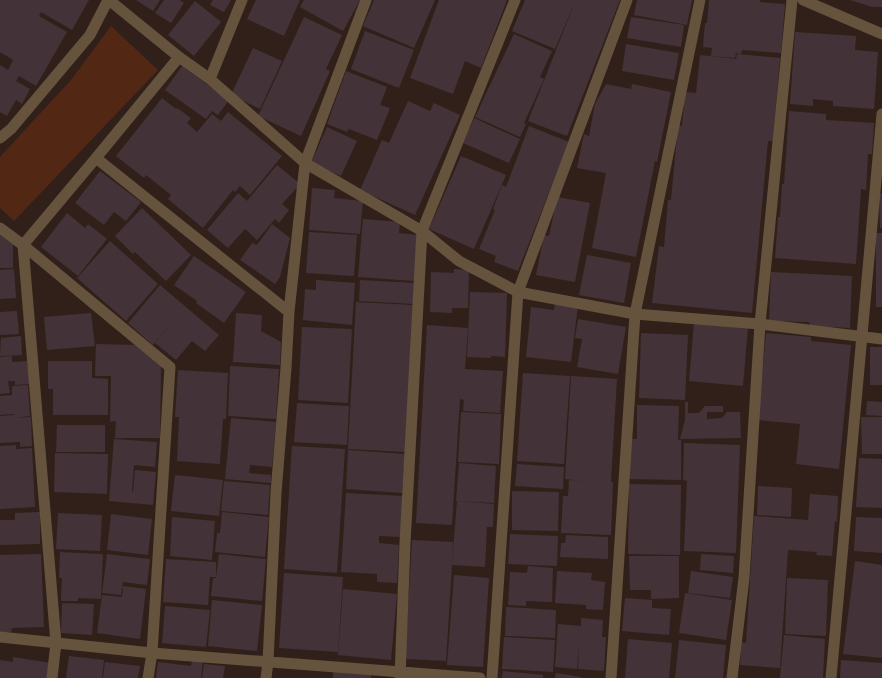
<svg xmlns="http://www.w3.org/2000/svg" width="882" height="678" font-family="'Titillium Web',sans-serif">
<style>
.green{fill:#522714}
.building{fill:#443239}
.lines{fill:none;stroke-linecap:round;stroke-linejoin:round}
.minor{stroke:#65533d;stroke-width:11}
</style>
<rect width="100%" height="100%" fill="#312019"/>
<!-- green -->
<path class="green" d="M111 26 158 70 14 221 0 208V157L71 80Z"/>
<!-- building -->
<path class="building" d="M0 0H89L72 30 41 12 39 16 67 32 36 86 19 76 16 81 30 89 22 104 16 100 7 116 0 112V65L8 70 13 60 0 52Z
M136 0H160L153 11Z
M164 0H180L184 3 171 23 155 13Z
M213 0H231L224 12 210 5Z
M256 0H300L284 36 247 19Z
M304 0H360L343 31 300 7Z
M374 0H435L414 48 363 26Z
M439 0H507L481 68 465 61 453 94 410 78Z
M525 0H620L567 136 528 121 575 2 555 49 512 31Z
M637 0H692L687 25 634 15Z
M709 0H760V2L785 4 781 53 742 50 741 54 736 53 735 58 711 56 712 48 703 47 705 23H707Z
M850 0H882V7H872Z
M195 1 221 22 194 56 168 35Z
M304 17 342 35 326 69 330 71 301 136 258 116Z
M631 17 684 25 681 47 627 38Z
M365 31 414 50 399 88 351 69Z
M795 32 856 36 855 50 878 52 874 109 833 106V101L813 99V106L790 104Z
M514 34 552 51 540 77 544 79 524 123 526 124 520 137 475 117Z
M626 44 679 53 674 80 622 71Z
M253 48 282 61 260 109 231 95Z
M737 54 780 58 773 141H768L752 313 652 303 659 246 664 247 668 200H671L678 125 682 126 685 92 696 93 700 55 736 59Z
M182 66 229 100 218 115 212 111 206 119 165 90Z
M346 71 387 87 380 105 390 108 377 140 349 129 347 132 327 124Z
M606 84 631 89 632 84 671 92 657 162 655 161 636 257 592 248 606 173 577 168 584 134 589 136 595 104Z
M162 98 176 109 177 108 191 118 187 123 197 132 212 114 221 121 228 112 282 156 250 195 240 186 235 192 233 190 203 228 168 199 171 195 146 175 144 178 116 156Z
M408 101 430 111 434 103 460 115 415 215 360 190 382 140 389 143Z
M789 111 826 114V120L874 123 872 154H868L866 190 861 189 856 264 775 258 778 217H780L782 184H784Z
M474 118 520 139 509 163 463 143Z
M529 126 569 142 518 271 494 262 496 256 479 249 495 210 493 209 502 185 506 187Z
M327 127 357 141 341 176 311 163Z
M461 156 506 175 474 249 429 229Z
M277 165 300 184 282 204 289 210 279 223 275 219 257 240 245 229 228 248 207 230 238 193 247 201Z
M100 171 141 202 126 221 114 212 104 225 75 203Z
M312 188 335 190 334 198 363 201 360 234 309 230Z
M879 194H882V228H880Z
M557 197 590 203 575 282 536 275 544 235 549 236Z
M142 208 191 255 166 281 135 252 133 254 115 236Z
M67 213 85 228 88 224 107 239 78 276 41 247Z
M363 219 400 222 399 233 418 235 414 281 358 277Z
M272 224 290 238 280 277 275 284 240 260 252 243 257 245Z
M309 232 357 235 354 276 306 273Z
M876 233H882V307H876Z
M0 235 13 244V268H0Z
M110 241 158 284 126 321 77 278Z
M587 255 631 263 624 303 579 295Z
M194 256 246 292 224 323 196 303 197 301 174 285Z
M14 269 16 298 0 299V270Z
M454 269 469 270 468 308H452V313L430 312 431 272 454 273Z
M771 272 852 276 850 328 810 326 809 322 769 321Z
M316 280 355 283 352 325 303 320 305 289 316 290Z
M360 280 416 283 415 304 359 301Z
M160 285 219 335 205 351 192 341 176 360 155 343 175 318 153 345 128 323Z
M470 292 507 293 505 357 491 356V358L467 357Z
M356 302 413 305 406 452 348 449Z
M555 303 578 305 571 362 526 357 531 307 554 310Z
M17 311 19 334 0 335V312Z
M91 313 95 346 47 350 44 317Z
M236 313 262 315 261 331 281 342 280 365 233 362Z
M578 319 626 327 618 374 577 367 582 339 575 338Z
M694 322 748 327 743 386 689 381Z
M427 325 468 328 465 369 503 371 500 413 463 411 464 400 460 399 452 525 416 523Z
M302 327 352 329 348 403 298 400Z
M641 333 688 335 685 400 639 398Z
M766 333 811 337V341L851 345 839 469 796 464 800 424 758 420Z
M21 336 22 355 0 356 1 338Z
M96 344 135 345 161 366 160 438H115L116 421 110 422 111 376H95Z
M870 347H882V385H870Z
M12 356V362L27 361 30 384 15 385V381H8L10 393 0 394V357Z
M48 361H92V378L108 379V415H53V389H48Z
M230 366 279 369 276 419 228 416Z
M178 370 228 373 226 419H223L220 464 177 461 179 417H175Z
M523 373 570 376 564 464 517 461Z
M571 376 617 379 611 482H613L611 535 561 533 563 496H568L569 480 582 481 565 479Z
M28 385 30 416 16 418 31 417 32 446 20 447V442L0 443V416L14 415V418V414L0 415V396L12 395V386Z
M867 401 882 402V416L866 415Z
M685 402H688V413H699L705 406H723V412H707V419L722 418 727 412H740L741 438 680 439 685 420Z
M297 403 349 406 347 445 294 442Z
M637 405 679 406 678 440H681V480L629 479V439H637Z
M461 412 501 414 499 464 458 462Z
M861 417H882V454H862Z
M231 418 276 422 272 467 250 465 249 473 271 475V483L225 479Z
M57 425H105V452H56Z
M114 439 157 442 155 467 134 465 132 491 133 492 135 470 156 472 153 505 109 501Z
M684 443 740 445 736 553 684 551 687 481 683 480Z
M16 445V449L32 448 35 507 0 509V446Z
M292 446 345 449 337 573 284 569Z
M348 450 405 454 402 493 346 489Z
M55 453 108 454 107 494 54 492Z
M859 458 882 459V508L856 507Z
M459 463 496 466 494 503 456 501Z
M517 464 564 467 563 489 515 486Z
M175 475 223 480 219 516 171 511Z
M224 481 270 485 268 515 221 511Z
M629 484 681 485 680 555 628 554Z
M758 486 792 488 791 517 757 515Z
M512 491 559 492 558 531 512 530Z
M346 493 404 496 402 537 379 536V543L399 545 397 583 377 582V574L341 572Z
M810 494 838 496 837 522 835 521 832 556 816 555 817 552 788 550 780 668 740 665 741 642 746 643 754 516 808 520Z
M457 501 494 504 493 527H487L485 567 452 565 446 661 405 659 412 540 453 542 452 563Z
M40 512V544L0 545V520H15V513Z
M222 512 269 517 265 557 215 552 217 533H220Z
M58 513 102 515 100 551 56 549Z
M111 514 152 519 148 555 107 550Z
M172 517 215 521 212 560 170 556Z
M856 517 882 518V553L854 551Z
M510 534 558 536 557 566 508 564Z
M566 535 608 537V559L560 557 561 543H565Z
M60 552 103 554 101 599 78 598V601H61L62 578H59Z
M41 554 44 627 12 628 11 632H0V555Z
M107 554 150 559 147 585 123 582 121 595 102 593Z
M219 554 266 559 262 601 211 596 213 578H216Z
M701 554 734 556 733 573 700 570Z
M629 556H679V598L651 599V590H630Z
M166 559 216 562V577H210L208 605 163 602Z
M855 561 882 565V658L843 654Z
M528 566 553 568 552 602 526 601V606L508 605 510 572 527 573Z
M557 571 592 573 591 580 605 582 603 610 586 609V605L555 603Z
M691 571 733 577 730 598 688 593Z
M284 573 343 577 338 652 279 648Z
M454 575 489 578 483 667 447 665Z
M787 578 828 580 826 636 785 634Z
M123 586 146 589 140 639 97 633 102 595 122 597Z
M343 589 397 594 391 660 338 655Z
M685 593 732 600 726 640 679 633Z
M625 598 652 600V608L671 609 669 635 622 631Z
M212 600 262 605 257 651 208 646Z
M62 603 94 604 92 635 61 633Z
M165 606 210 610 206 647 162 643Z
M506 607 556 610 555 638 505 636Z
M581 618 603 620 602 637H606L604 671 578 669 579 642 577 669 555 667 558 624 581 626Z
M784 635 825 639 823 678H780Z
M504 637 555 640 553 672 502 669Z
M628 639 672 643 669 678H625Z
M679 640 726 645 723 678H675Z
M69 656 104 660 102 678H66Z
M13 657 51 663 49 678H0V660L13 662Z
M192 660 203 661 201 678H156L158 662 191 666Z
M841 660 882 663V678H840Z
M105 662 140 666 138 678H103Z
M204 664 225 666 223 678H202Z
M333 671 371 673V678H333Z
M503 671 543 675V678H502Z
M556 673 581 677V678H555Z"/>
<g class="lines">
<!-- minor -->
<path class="minor" d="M109 0 179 57 210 79 305 163 422 231 459 261 518 292 635 314 760 324 882 339
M803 0 882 34
M210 79 242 0
M0 138 11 129 90 35 108 0
M96 158 289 312
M0 228 23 245 170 367 152 653 148 678
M0 637 152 653 480 678
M52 678 56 643 23 245 96 158 179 57
M266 678 268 662 276 493 286 368 289 312 305 163 366 0
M400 678 405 543 422 231 515 0
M492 678 518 292 627 0
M611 678 635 314 700 0
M732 678 744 578 760 324 792 0
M831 678 882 114"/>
</g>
</svg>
